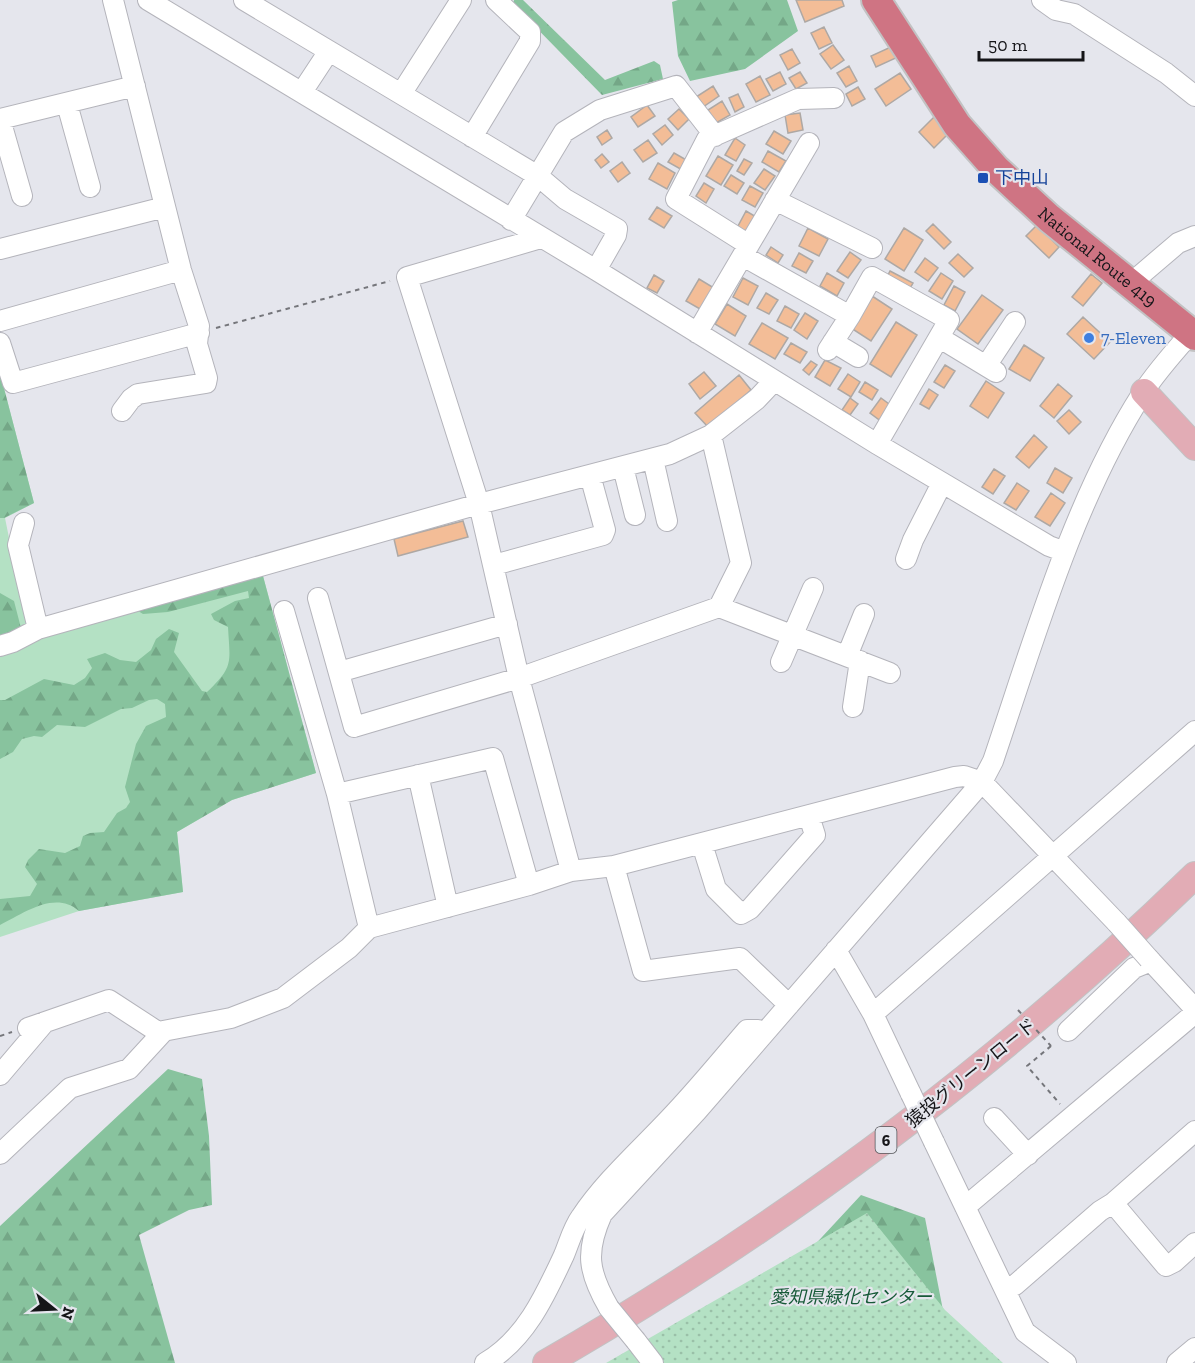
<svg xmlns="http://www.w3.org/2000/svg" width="1195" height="1363" font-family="'Zilla Slab','Noto Sans JP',serif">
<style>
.grass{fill:#b4e1c4}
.forest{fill:url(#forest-firs)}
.park{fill:url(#park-dots)}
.building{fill:#f3bd97;stroke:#aea8a4;stroke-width:1.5}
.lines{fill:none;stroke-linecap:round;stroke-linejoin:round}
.minor-casing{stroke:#b4b4bb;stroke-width:22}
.major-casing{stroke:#c2c2c3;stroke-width:28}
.highway-casing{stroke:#c2c2c3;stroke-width:32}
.path{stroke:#75767b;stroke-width:2;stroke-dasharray:4.5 4.5;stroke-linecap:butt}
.minor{stroke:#fff;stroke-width:20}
.major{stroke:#e2acb5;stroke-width:26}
.highway{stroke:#cf7483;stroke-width:28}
.minor-bridge-casing{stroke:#b4b4bb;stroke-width:22;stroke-linecap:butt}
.path-bridge{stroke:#75767b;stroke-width:2;stroke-dasharray:4.5 4.5;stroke-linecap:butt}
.minor-bridge{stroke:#fff;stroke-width:20}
.transit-dot{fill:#1a4fb4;stroke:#e5e6ed;stroke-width:2}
.shop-dot{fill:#3f7fe0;stroke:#e5e6ed;stroke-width:2}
.labels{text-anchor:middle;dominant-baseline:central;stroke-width:4.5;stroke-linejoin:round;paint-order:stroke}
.shield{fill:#e5e6ed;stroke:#535458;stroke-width:1.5}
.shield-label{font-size:16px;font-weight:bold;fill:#151518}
.transit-label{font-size:18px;fill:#164399;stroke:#e5e6ed;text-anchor:start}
.street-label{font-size:18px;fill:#151518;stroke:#e5e6ed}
.shop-label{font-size:18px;fill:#366cbe;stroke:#e5e6ed;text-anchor:start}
.park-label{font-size:18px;font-style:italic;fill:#175a38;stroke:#e5e6ed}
</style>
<defs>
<pattern id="forest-firs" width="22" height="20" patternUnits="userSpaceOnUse" patternTransform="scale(1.5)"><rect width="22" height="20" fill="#88c39e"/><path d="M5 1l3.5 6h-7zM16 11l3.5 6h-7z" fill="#74a787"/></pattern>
<pattern id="park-dots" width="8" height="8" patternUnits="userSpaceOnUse" patternTransform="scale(1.5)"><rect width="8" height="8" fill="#b4e1c4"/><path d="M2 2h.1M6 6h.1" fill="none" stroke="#9ac0a8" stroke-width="1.8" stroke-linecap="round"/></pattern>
</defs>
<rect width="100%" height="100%" fill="#e5e6ed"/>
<!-- grass -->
<path class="grass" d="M0 373 34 503 5 518 29 637 263 576 316 773 232 800 177 832 183 892 79 911 0 937Z"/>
<!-- forest -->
<path class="forest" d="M514 0H523L605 80 654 61 660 65 663 79 602 95 513 4Z
M678 0H787L798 31 745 69 690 81 678 56 672 2Z
M0 373 34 503 4 518H0Z
M263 576 316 773 232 800 177 832 183 892 79 911C55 890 24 913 0 925V899L30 896 37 884 25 867 28 860 39 849 65 853 80 846 83 836 90 833 104 832 117 813 126 808 130 802 125 787 136 744 146 726 166 717 165 704 157 699 149 700 132 708 121 709 85 727 57 725 42 737 34 736 22 739 13 752 0 759V700H5L44 679 74 685 85 678 92 668 87 659 105 653 120 660 136 662 151 650 156 639 169 629 179 633 174 652 202 691 207 692C234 666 230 663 228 627L214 620 211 614 235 601 249 598 248 591 168 612 143 614 135 609Z
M0 593 14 601 22 632 0 639Z
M168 1069 202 1079 209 1136 212 1205 189 1210 139 1235 175 1363H0V1226Z
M861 1195 925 1218 949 1341 809 1251Z"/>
<!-- park -->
<path class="park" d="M867 1213 945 1310 1003 1363H606Z"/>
<!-- building -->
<path class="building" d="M796 0H842L844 6 805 22Z
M824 27 832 43 819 49 811 33Z
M833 45 844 60 831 69 820 54Z
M893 46 898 57 876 67 871 56Z
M792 49 800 63 788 70 780 55Z
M849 66 857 81 846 87 837 73Z
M780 72 786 84 773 91 766 79Z
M800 72 807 83 796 89 789 78Z
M900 73 911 89 886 106 875 89Z
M760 76 770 95 756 102 746 84Z
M713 86 719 96 703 107 696 97Z
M858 87 865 99 852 106 846 94Z
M738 94 744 107 735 112 729 98Z
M722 101 730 115 716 123 708 110Z
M647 105 655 116 638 127 631 117Z
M679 109 689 119 678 130 668 119Z
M800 113 803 130 788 133 785 115Z
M935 116 950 132 934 148 919 132Z
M665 125 673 135 662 145 653 134Z
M607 130 612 138 602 145 597 137Z
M774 131 791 141 783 154 766 144Z
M735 138 745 145 736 161 725 155Z
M648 140 657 153 643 162 634 150Z
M768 151 786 161 779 172 762 162Z
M674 153 690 162 684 171 668 162Z
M602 154 609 162 601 168 595 160Z
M718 156 733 165 721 185 706 176Z
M744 159 752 163 744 175 737 171Z
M622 162 630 173 618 182 610 171Z
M658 163 675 173 667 189 649 179Z
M764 169 775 176 765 190 754 183Z
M731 175 744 183 737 194 724 186Z
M704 183 714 189 706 203 696 196Z
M750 186 763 193 755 207 742 200Z
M657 207 672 216 664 228 649 219Z
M746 211 758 218 750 234 737 228Z
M933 224 951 242 944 249 926 231Z
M1037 225 1059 247 1049 258 1026 236Z
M808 228 828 239 819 256 799 246Z
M904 228 923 240 904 271 885 259Z
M771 247 783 255 778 263 766 255Z
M850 252 861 260 848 278 837 271Z
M799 253 813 261 806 273 792 266Z
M958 254 973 268 964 277 949 263Z
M925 258 938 268 928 281 915 272Z
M890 271 913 283 909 290 886 279Z
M827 273 844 283 837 296 820 286Z
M941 273 953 281 942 299 929 291Z
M1091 274 1102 283 1083 306 1072 297Z
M654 275 664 281 657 293 647 288Z
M743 278 758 286 748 305 733 297Z
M699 279 714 288 700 309 686 301Z
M954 286 965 292 955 311 944 305Z
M766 293 778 300 769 314 757 308Z
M982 295 1003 310 978 344 957 329Z
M872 296 892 309 871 341 851 328Z
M727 304 746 316 735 336 715 324Z
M785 306 799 314 791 328 777 321Z
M805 313 818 321 807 339 794 330Z
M1083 317 1110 342 1094 359 1067 334Z
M896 322 917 335 891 377 870 364Z
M762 323 788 338 775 359 749 344Z
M791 343 807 352 800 363 784 354Z
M1024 345 1044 358 1030 381 1009 369Z
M825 360 841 368 830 386 815 377Z
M811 361 817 365 809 375 803 370Z
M945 365 955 371 944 388 934 382Z
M704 372 716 386 700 399 689 384Z
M848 374 860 382 851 397 838 389Z
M739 375 751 390 708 427 695 413Z
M986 381 1004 393 988 418 970 406Z
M865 382 878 390 872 400 859 392Z
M1058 384 1072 396 1054 418 1040 406Z
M929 389 938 395 929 409 920 404Z
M850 398 858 404 850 415 842 410Z
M881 398 893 407 882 422 870 413Z
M1069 410 1081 422 1069 434 1057 421Z
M1034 435 1047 447 1029 468 1016 457Z
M1055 468 1072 478 1063 493 1047 483Z
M994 469 1005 476 993 494 982 487Z
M1017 483 1029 491 1016 510 1004 503Z
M1051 493 1065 503 1050 526 1035 517Z
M463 521 468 537 398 556 394 539Z"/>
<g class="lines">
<defs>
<path id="minor" d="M113 0 181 270 199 326 197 344 207 378 206 383 138 394 131 399 122 411
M148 0 596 270 877 444 1049 546 1065 552
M244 0 538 176 565 199 617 229 616 235 596 270
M1042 0 1056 10 1074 14 1166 73 1195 96
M302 92 329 51
M401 94 461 0
M67 104 90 187
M472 137 530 41V32L496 0
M22 196 0 119 135 86
M775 200 872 248
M511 220 564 132 600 110 676 86 715 136
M541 238 407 277 479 504 519 678 571 871
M749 245 676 199 707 139 798 99 834 98
M0 249 165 207
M743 256 850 316 828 350
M1130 284 1178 243 1195 236
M850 316 872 277 949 320 877 444
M0 321 181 270
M697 333 809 143
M940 338 996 372
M833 342 858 357
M0 343 13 383 199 333
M986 366 1015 322
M653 459 667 521
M623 467 635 515
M24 523 18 545 38 629
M906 559 913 540 942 483
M494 565 603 535 605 530 590 475
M318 598 354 727 519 678 719 607 890 673
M719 607 741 563 711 435 757 399 774 381
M284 611 337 794 369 928
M0 646 13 642 38 629 479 504 670 454 711 435
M847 656 864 614
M781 662 813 588
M339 672 507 624
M853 707 860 661
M418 775 448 907
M337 794 493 758 529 885
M702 844 716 889 741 914 750 909 815 835 809 816
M614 866 643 971 740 958 789 1005
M836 950 873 1014 911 1094
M1149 959 1195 1009
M873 1014 1195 731
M28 1028 109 1000 158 1032 231 1018 283 998 349 948 369 928 529 885 571 871 614 866 955 777 964 776 982 782 1117 923
M1068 1031 1134 968 1151 961
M0 1075 45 1022
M994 1118 1028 1155
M1195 1131 1113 1203 1166 1266 1174 1262 1195 1243
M934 1142 1025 1332 1066 1363
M0 1154 70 1088 129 1069 163 1032
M965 1207 1195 1013
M1004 1287 1015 1285 1100 1211 1113 1203
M609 1308C588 1272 585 1252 602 1214L697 1111 982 782 993 761C1034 640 1073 502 1142 394 1156 372 1174 352 1191 333
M636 1341 653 1363
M485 1363C525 1340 545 1296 564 1255 569 1243 573 1228 581 1217 605 1181 639 1151 669 1119 696 1091 721 1060 747 1030H758L763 1035
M1177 1363 1195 1348"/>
<path id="major" d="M1144 392 1195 447
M546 1363C782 1227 1000 1065 1195 875"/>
<g id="highway">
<path id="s1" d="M876 0 957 125 996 169 1049 218 1195 336"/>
</g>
</defs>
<!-- minor casing -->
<use href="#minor" class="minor-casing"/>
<!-- major casing -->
<use href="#major" class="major-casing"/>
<!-- highway casing -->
<use href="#highway" class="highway-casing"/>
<!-- path -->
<path class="path" d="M216 328 390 281
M0 1036 12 1032
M1051 1046 1027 1066 1060 1104"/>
<!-- minor -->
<use href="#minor" class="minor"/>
<!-- major -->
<use href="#major" class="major"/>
<!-- highway -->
<use href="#highway" class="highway"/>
<defs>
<path id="minor-bridge" d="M1117 923 1149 959
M911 1094 934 1142
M609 1308 636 1341"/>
</defs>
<!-- minor-bridge casing -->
<use href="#minor-bridge" class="minor-bridge-casing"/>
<!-- path-bridge -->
<path class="path-bridge" d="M1018 1010 1051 1046"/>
<!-- minor-bridge -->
<use href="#minor-bridge" class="minor-bridge"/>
</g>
<!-- markers -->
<rect class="transit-dot" x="977" y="172" width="12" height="12" rx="3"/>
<circle class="shop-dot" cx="1089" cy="338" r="6"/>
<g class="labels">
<!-- shield labels -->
<rect class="shield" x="875.5" y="1127" width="21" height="26" rx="4.5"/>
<g class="shield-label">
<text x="886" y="1140">6</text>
</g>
<!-- transit labels -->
<g class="transit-label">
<text x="995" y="178">下中山</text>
</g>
<!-- street labels -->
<g class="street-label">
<text stroke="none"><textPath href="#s1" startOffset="342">National Route 419</textPath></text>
<text transform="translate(971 1073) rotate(-39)">猿投グリーンロード</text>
</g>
<!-- shop labels -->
<g class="shop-label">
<text x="1101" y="338">7-Eleven</text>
</g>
<!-- park labels -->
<g class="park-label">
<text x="851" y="1297">愛知県緑化センター</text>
</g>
</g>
<!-- north arrow -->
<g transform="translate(54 1309) rotate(108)" stroke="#e5e6ed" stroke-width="4.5" paint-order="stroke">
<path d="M0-4.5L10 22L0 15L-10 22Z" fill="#151518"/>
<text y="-9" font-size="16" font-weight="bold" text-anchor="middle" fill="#151518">N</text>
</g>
<!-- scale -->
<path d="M979 51v9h104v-9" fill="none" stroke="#151518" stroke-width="3"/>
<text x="988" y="51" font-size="18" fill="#151518" stroke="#e5e6ed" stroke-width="4.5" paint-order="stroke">50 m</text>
</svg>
